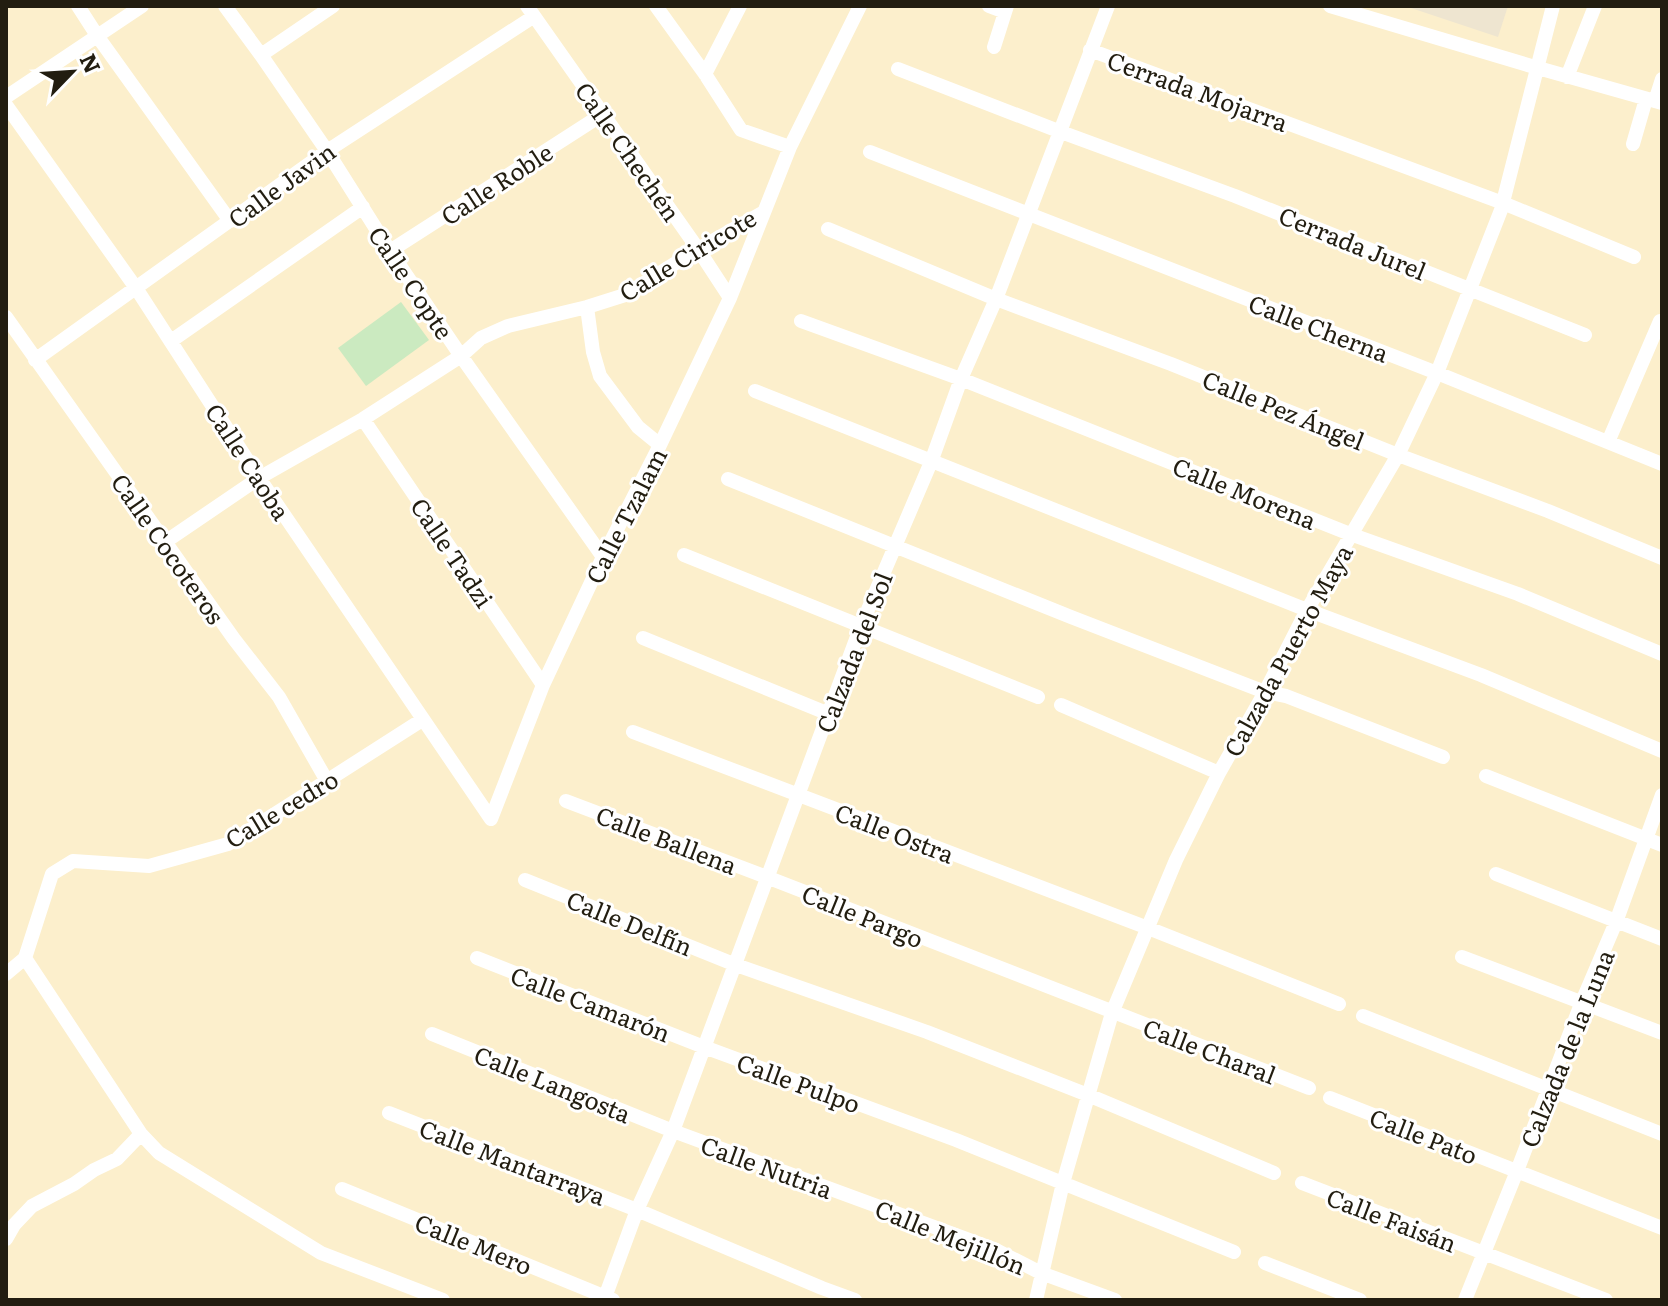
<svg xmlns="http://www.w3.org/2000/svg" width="1668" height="1306" font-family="Literata,serif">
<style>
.education{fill:#eee5d0}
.pitch{fill:#cbeac0}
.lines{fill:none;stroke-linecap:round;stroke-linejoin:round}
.minor{stroke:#fff;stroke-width:14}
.labels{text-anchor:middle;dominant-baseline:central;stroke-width:6;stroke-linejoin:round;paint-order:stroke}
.street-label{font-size:24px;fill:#221d10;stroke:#fff}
</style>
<rect width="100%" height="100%" fill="#fcefcc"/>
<!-- education -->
<path class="education" d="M1405 6H1508L1498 37Z"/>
<!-- pitch -->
<path class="pitch" d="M401 302 429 340 366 386 338 348Z"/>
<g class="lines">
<!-- minor -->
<path class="minor" d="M78 6 98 37 230 221
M225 6 261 55 327 151 390 251 461 356 603 557
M527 6 698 249 730 298
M656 6 705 74 741 130 790 147
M989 6 1005 12
M1330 6 1538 68 1662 103
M994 47 1007 6
M1090 50 1503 203 1634 257
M261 55 333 6
M898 69 1061 132 1235 196 1585 335
M705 74 740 6
M1567 77 1595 6
M6 97 142 6
M1655 101 1662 79
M6 105 136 288 259 478 491 819
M1633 144 1646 99
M870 152 1437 373 1662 464
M828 229 996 299 1171 364 1398 455 1548 511 1662 558
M390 251 603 114
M587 307 593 352 600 376 638 427 660 445
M6 317 234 639 279 697 327 781
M801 321 961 379 1350 534 1518 594 1662 654
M171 341 363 207
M35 360 327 151 533 17
M755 391 1307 610 1481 675 1662 751
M363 419 543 685
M1608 442 1660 321
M728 479 1071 617 1265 692 1286 696 1443 757
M165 542 259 478 363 419 461 356 481 338 508 326 587 307 625 295 698 249 762 213
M684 555 1038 697
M643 638 829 714
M1061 705 1219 773
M633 732 1148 928 1339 1004
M1486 776 1662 845
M566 801 769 878 1309 1088
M491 819 543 685 603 557 660 445 730 298 790 147 860 6
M1496 874 1662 939
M525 880 736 965 927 1032 1088 1095 1274 1173
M1462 957 1662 1033
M25 958 141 1134 159 1153 321 1253 443 1300
M477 958 704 1047 956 1140 1234 1252
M6 974 25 958 52 874 73 861 149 866 228 844 422 720
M1363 1016 1662 1134
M432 1034 673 1131 994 1249 1041 1273 1115 1300
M1330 1098 1662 1228
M389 1113 637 1210 822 1288 855 1300
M1302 1183 1606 1300
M342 1189 613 1300
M6 1239 14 1225 32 1206 74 1184 94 1170 117 1159 141 1134
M1265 1263 1360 1300
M604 1300 637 1210 673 1131 861 626 931 462 961 379 996 299 1108 6
M1036 1300 1063 1183 1112 1013 1176 860 1219 773 1265 692 1307 610 1398 455 1437 373 1501 210 1553 6
M1465 1300 1517 1171 1581 1004 1616 922 1662 795"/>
</g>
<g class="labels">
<!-- street labels -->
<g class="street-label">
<text transform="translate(1198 90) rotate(20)">Cerrada Mojarra</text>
<text transform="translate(629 151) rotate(55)">Calle Chechén</text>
<text transform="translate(496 183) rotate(-33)">Calle Roble</text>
<text transform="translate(281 184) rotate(-36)">Calle Javin</text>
<text transform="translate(1353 242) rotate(22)">Cerrada Jurel</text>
<text transform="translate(687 254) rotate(-31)">Calle Ciricote</text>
<text transform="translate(412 282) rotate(56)">Calle Copte</text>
<text transform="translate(1319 327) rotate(21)">Calle Cherna</text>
<text transform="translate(1284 409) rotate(22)">Calle Pez Ángel</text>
<text transform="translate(249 461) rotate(57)">Calle Caoba</text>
<text transform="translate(1245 492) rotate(22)">Calle Morena</text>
<text transform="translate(625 515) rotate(-63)">Calle Tzalam</text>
<text transform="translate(169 548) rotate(55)">Calle Cocoteros</text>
<text transform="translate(453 552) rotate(56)">Calle Tadzi</text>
<text transform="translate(1287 650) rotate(-61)">Calzada Puerto Maya</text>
<text transform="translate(853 652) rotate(-69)">Calzada del Sol</text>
<text transform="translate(281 808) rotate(-31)">Calle cedro</text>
<text transform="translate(895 832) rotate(21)">Calle Ostra</text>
<text transform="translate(667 839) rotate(21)">Calle Ballena</text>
<text transform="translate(863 915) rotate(22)">Calle Pargo</text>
<text transform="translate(630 922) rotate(22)">Calle Delfín</text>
<text transform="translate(591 1003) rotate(21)">Calle Camarón</text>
<text transform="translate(1566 1048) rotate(-68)">Calzada de la Luna</text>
<text transform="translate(1210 1050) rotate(21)">Calle Charal</text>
<text transform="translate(799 1082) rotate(20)">Calle Pulpo</text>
<text transform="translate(553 1083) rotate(22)">Calle Langosta</text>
<text transform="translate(1424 1135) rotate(21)">Calle Pato</text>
<text transform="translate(513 1161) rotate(21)">Calle Mantarraya</text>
<text transform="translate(767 1166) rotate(20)">Calle Nutria</text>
<text transform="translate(1392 1219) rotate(21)">Calle Faisán</text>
<text transform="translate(951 1236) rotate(22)">Calle Mejillón</text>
<text transform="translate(474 1243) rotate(22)">Calle Mero</text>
</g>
</g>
<!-- border -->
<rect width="1668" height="1306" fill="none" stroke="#221d10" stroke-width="16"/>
<!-- north arrow -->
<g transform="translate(72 72) rotate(65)" stroke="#ffffff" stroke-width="6" paint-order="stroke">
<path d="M0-6L14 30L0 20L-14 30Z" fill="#221d10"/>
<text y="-12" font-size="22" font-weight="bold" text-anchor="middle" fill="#221d10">N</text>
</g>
</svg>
